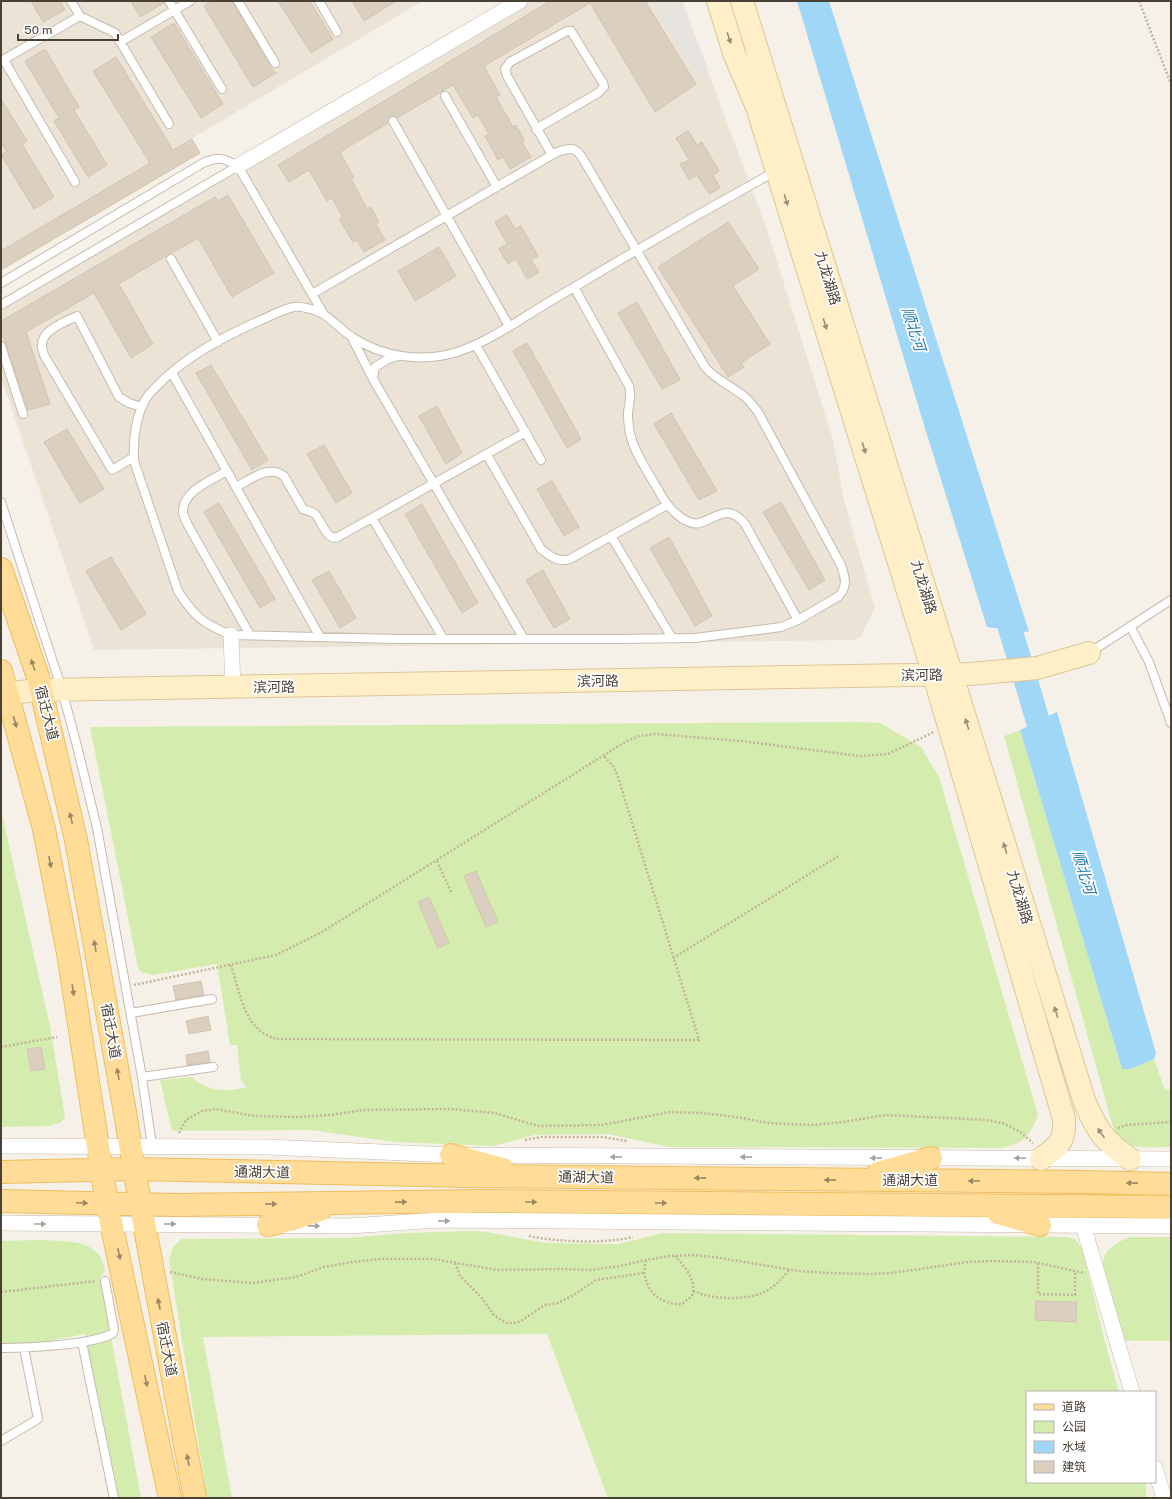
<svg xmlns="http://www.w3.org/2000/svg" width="1172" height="1499" font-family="'Public Sans','Noto Sans SC',sans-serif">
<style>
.residential{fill:#eae3d6}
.green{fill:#d4edae}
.parking{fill:#e7e4e0}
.water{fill:#a0d7f7}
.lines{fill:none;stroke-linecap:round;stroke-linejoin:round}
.river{stroke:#a0d7f7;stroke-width:24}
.building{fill:#dbcfc0;stroke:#d4c4af}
.lane-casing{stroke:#c5bbad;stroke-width:10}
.street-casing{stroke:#c5bbad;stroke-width:16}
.secondary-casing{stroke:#ddc696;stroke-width:24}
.primary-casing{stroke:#efbc5d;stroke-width:24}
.path{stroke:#c5b49a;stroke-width:2.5;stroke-dasharray:2 2;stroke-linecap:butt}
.lane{stroke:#fff;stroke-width:8}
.street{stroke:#fff;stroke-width:15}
.secondary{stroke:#ffefc9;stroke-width:22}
.primary{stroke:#ffdd98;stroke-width:22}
.oneway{fill:#9b8f78}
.oneway2{fill:#9b8762}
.oneway3{fill:#a4a09a}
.labels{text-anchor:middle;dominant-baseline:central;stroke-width:3.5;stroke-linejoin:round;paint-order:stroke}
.street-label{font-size:14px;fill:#4a4136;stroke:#fff}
.water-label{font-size:15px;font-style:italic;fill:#227aaf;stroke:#fff}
</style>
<rect width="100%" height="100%" fill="#f6f1e8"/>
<!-- residential -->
<path class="residential" d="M1 1H423L1 252Z
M511 1H682L768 233 833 440 844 500 875 608 860 638 851 640 94 650 1 377V300Z"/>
<!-- green -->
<path class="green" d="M857 722 880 723 921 747 939 777 1038 1115C1030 1136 1024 1143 1002 1148L669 1147 608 1134 535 1135 493 1146 395 1142 310 1130 172 1131 160 1080 192 1077C207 1091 227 1093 247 1087L241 1081 237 1045H230L217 964 153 975 141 972 138 968 90 727Z
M1020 730 1122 1069H1130L1154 1059 1165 1090 1171 1089V1147C1158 1147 1127 1150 1119 1139 1116 1136 1115 1131 1113 1127L1004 736Z
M1 810 50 1026 65 1117 60 1123 49 1126 1 1127Z
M471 1231 487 1232 546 1243 618 1244 663 1233 1066 1237 1075 1239 1082 1248 1104 1338 1119 1392H1027V1482H1145L1147 1498H608L547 1334 203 1337 232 1498H207L169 1259 173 1247 181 1239 347 1238 405 1233Z
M1130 1237H1171V1341H1125L1102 1268C1104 1249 1113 1244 1130 1237Z
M1 1241C22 1241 75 1237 91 1248 100 1253 104 1262 105 1271L100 1277 141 1498H119L85 1334 43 1342 1 1344Z"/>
<!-- parking -->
<path class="parking" d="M652 1H682L708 69 695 76Z"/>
<!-- water -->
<path class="water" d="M797 1H829L1029 632 987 627 920 412Z
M1057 712 1156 1053 1154 1059 1130 1069H1122L1020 730Z"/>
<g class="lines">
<!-- river -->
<path class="river" d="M1001 599 1019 658
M1026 681 1047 752"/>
</g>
<!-- building -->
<path class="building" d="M31 1H60L65 10 43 22Z
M131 1H164V3L140 17Z
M211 1H232L270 66 276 73 253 87 204 6Z
M278 1H310L333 39 311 53Z
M352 1H396L364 21Z
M550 1H645L696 84 655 112 590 3 484 66 500 95 496 97 513 127 516 125 524 140 522 142 531 157 510 169 503 157 498 160 485 136 489 134 478 115 473 118 453 85 397 118 393 116H390L388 119V123L340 152 354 178 351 179 367 209 371 207 379 222 376 224 385 240 364 252 357 240 353 242 339 219 343 217 332 198 327 201 309 170 289 182 278 165Z
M174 23 223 104 201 118 151 37Z
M45 49 79 107 74 110 107 165 88 177 54 121 59 118 25 61Z
M116 57 173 150 192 139 200 153 1 270V251L150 163 93 71Z
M1 99 27 141 22 144 54 197 34 209 1 155 7 152 1 143Z
M688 131 697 145 702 142 719 171 713 175 720 188 709 194 697 175 689 180 680 164 689 160 676 138Z
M228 195 274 273 232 297 198 238 137 273 119 284 153 344 131 358 94 293 26 332 50 404 28 410 1 330V321L215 197 218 201Z
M507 215 515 229 521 226 538 256 531 260 539 272 527 279 516 259 508 264 499 249 507 244 495 222Z
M728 222 759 269 733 286 770 344 741 363 744 367 728 377 658 267Z
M439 247 456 276 415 301 398 271Z
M637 302 680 380 662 389 618 313Z
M527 343 581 439 567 448 513 351Z
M211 365 268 460 252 470 196 373Z
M437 406 462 453 446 464 419 416Z
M671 413 717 491 699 500 654 424Z
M67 429 104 489 80 503 44 442Z
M324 445 352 493 336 503 307 454Z
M552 481 579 527 564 536 537 489Z
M781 502 825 580 809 590 763 512Z
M219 503 275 599 260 608 204 512Z
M422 504 478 603 462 613 405 514Z
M669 537 712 616 695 626 650 548Z
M111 557 146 614 121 630 86 571Z
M543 570 570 619 554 628 526 580Z
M329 571 356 618 340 628 312 580Z
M476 871 498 922 486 927 464 876Z
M429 897 449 943 438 948 418 902Z
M201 981 204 995 176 1000 173 986Z
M208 1016 211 1030 189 1034 186 1021Z
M41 1047 45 1069 31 1071 27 1049Z
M208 1051 210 1062 187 1065 186 1055Z
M1036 1301 1077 1302 1076 1322 1035 1320Z"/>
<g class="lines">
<defs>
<path id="lane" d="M71 1 80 16 115 33 169 124
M169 1 222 89
M238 1 275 63
M319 1 337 32
M120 42 190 1
M4 60 75 182
M1 61 80 16
M445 96 497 187
M393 121 509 326
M536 129 598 93 604 87 603 83 571 31H567L510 62 505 69 507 76 552 155
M171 259 218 342
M1 283 203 163C219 156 223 158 238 166L323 313
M574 287 629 386C632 396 629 402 628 413 628 420 629 430 631 437 635 454 646 468 654 483 659 490 662 498 667 504 674 513 688 526 700 523 719 516 729 504 745 524L798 620
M312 294 557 152C571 148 575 146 583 159L705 367C718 382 731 385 745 397 750 401 754 407 758 412L841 565C845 577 848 585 839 596L798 620 781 627 695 638 618 639H399L231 635C203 624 194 616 178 591L134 461C133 439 135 419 145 400 148 395 152 391 155 388 184 357 223 337 261 320 271 316 283 309 294 307 297 306 302 307 306 308 327 311 335 326 352 337 382 357 422 363 457 352 479 345 498 333 517 322 537 309 557 297 578 285 643 246 709 208 776 171
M1 305 238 166
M351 336 373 379 524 639
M476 345 541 460
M1 346 23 414
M172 373 320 637
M373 378 375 367 388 359 399 356
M487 455 541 549C550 556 558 563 570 559L667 505
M134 457 112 470 44 355C43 352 42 349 42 346 41 330 65 322 77 316L119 397 129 403 142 407
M227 471C212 480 182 491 183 512 184 518 187 523 189 527L250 635
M236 487C250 480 269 464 284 476L303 509C307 511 312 511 315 514 322 521 325 538 336 538L526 432
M1 502 62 690 77 746 97 828 142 1077 152 1146
M372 518 443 638
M611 536 672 638
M1130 626 1149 662 1171 723
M1089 653 1171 600
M131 1013 212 999
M142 1077 213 1067
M82 1342 114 1498
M1 1348C26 1348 94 1345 113 1333L114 1329 105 1281
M1 1441 38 1419 24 1348"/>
<path id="street" d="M238 166 520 1
M231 635 233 687
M1 1146 267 1147 451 1155 1171 1159
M1 1223 350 1226 439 1220 1171 1226
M1083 1225 1132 1392
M1155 1468 1164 1498"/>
<path id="secondary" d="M718 1 734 53 757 107 934 675 1064 1119C1065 1142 1059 1146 1041 1159
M742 1 1085 1103C1098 1132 1104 1141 1130 1159
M8 693 41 690 969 674 1037 668 1089 653"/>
<path id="primary" d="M1 569 38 677 76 840 125 1112 134 1169 195 1498
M1 671 44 829 68 953 107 1204 170 1498
M451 1155 503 1169
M1 1172 134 1169 470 1176 1082 1182 1171 1184
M878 1173 931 1158
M1 1201 176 1205 478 1201 1171 1207
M998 1213 1040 1225
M268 1225 293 1219 320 1210"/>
</defs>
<!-- lane casing -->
<use href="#lane" class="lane-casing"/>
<!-- street casing -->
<use href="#street" class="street-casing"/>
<!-- secondary casing -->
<use href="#secondary" class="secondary-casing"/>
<!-- primary casing -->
<use href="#primary" class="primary-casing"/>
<!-- path -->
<path class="path" d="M1139 1 1171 84
M437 861 451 892
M673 958 840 855
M231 965C238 987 242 1014 259 1030 263 1034 271 1037 276 1039L699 1040 618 777 614 767 604 756
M134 985 276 955 322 932 625 742 639 736 655 734 742 741 861 756 888 754 934 732
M1 1047 57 1037
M1118 1128 1126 1125 1171 1122
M179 1133 186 1120 202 1111 215 1109 255 1116 297 1117 330 1115 363 1110 450 1109 495 1113 538 1126 602 1125 670 1112 702 1113 737 1117 768 1123 812 1125 843 1122 885 1115 987 1120 1005 1124 1020 1132 1033 1143
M525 1140 541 1137H603L627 1141
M529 1236C557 1242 604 1244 633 1237
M646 1260C639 1284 657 1306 682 1304L692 1296C697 1280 685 1267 675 1256
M455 1263 460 1276 481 1297 494 1315 506 1323H514L521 1321 545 1305 558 1303 575 1294 596 1280 644 1273
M1038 1263V1294L1075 1295V1271
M170 1272 202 1279 252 1283 296 1277 324 1267 352 1262 380 1259H434L497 1270 563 1269 591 1270 620 1266 646 1260 670 1256 692 1255 714 1257 799 1271 828 1273 870 1274 892 1273 968 1262 992 1261 1034 1262 1084 1273
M693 1291C706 1296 716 1298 730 1298 758 1298 772 1292 789 1270
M1 1292 96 1281"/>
<!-- lane -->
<use href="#lane" class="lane"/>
<!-- street -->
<use href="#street" class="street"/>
<!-- secondary -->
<use href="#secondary" class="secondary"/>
<!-- primary -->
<use href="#primary" class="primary"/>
</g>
<!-- one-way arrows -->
<defs><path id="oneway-solid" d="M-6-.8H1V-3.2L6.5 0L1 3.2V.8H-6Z"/></defs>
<g class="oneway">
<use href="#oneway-solid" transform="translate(729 38) rotate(72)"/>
<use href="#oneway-solid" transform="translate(786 200) rotate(73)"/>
<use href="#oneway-solid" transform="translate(825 324) rotate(73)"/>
<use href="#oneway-solid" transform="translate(864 448) rotate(73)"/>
<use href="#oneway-solid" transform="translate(967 724) rotate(-107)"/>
<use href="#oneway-solid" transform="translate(1005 848) rotate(-107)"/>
<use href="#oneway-solid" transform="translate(1056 1012) rotate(-107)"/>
<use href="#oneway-solid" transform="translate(1101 1133) rotate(-125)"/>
</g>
<g class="oneway2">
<use href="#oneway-solid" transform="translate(33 665) rotate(-109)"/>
<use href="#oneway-solid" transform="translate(15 722) rotate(75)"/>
<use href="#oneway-solid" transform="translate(71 818) rotate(-103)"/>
<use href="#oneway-solid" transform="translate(50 862) rotate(79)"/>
<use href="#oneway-solid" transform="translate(95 946) rotate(-100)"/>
<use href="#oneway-solid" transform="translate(73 990) rotate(81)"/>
<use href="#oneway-solid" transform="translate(118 1074) rotate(-100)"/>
<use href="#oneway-solid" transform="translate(700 1178) rotate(-179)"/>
<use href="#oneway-solid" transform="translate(830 1180) rotate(-179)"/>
<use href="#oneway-solid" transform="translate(974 1181) rotate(-180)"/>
<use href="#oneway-solid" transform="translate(1132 1183) rotate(-179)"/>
<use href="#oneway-solid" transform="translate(401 1202) rotate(-1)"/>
<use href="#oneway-solid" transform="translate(531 1202)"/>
<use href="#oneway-solid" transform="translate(82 1203) rotate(2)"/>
<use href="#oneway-solid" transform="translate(661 1203)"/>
<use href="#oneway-solid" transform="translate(271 1204) rotate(-1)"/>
<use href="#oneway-solid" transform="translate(119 1254) rotate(78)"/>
<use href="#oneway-solid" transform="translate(159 1304) rotate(-101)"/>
<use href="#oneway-solid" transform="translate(146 1381) rotate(78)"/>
<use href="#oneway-solid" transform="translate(188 1460) rotate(-101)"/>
</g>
<g class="oneway3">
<use href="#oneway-solid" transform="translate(616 1157) rotate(-180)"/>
<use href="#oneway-solid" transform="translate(746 1157) rotate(-180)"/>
<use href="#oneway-solid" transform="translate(876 1158) rotate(-180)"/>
<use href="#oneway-solid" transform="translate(1020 1158) rotate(-180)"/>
<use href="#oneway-solid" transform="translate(444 1221)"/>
<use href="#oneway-solid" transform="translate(40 1224)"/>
<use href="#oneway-solid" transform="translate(170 1224)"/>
<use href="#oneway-solid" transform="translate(314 1226) rotate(1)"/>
</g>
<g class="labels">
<!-- street labels -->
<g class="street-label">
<text transform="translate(828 278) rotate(73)">九龙湖路</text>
<text transform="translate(924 587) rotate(73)">九龙湖路</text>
<text transform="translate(922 675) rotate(-1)">滨河路</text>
<text transform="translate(598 681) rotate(-1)">滨河路</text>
<text transform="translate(274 687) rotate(-1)">滨河路</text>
<text transform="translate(47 713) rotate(76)">宿迁大道</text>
<text transform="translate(1020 897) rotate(73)">九龙湖路</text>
<text transform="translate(111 1031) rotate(80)">宿迁大道</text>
<text transform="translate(262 1172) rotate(1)">通湖大道</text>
<text transform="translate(586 1177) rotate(1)">通湖大道</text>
<text x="910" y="1180">通湖大道</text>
<text transform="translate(167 1349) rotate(79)">宿迁大道</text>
</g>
<!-- water labels -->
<g class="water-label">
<text transform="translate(914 329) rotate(72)">顺北河</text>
<text transform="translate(1084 872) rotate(73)">顺北河</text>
</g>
</g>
<!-- border -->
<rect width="1172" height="1499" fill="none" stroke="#4a4136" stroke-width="4"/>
<!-- legend -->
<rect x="1026" y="1391" width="130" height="92" fill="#ffffff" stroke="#b7b3af"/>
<rect x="1034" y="1404" width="20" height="6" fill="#ffdd98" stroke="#b7b3af"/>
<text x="1062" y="1411" font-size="12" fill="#4a4136">道路</text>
<rect x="1034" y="1421" width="20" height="12" fill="#d4edae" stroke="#b7b3af"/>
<text x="1062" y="1431" font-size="12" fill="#4a4136">公园</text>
<rect x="1034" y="1441" width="20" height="12" fill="#a0d7f7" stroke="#b7b3af"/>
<text x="1062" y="1451" font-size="12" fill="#4a4136">水域</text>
<rect x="1034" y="1461" width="20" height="12" fill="#dbcfc0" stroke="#b7b3af"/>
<text x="1062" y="1471" font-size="12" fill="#4a4136">建筑</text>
<!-- scale -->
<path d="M18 34v6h100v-6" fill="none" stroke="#4a4136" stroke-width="2"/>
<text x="24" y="34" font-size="12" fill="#4a4136" stroke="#ffffff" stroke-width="3" paint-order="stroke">50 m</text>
</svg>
